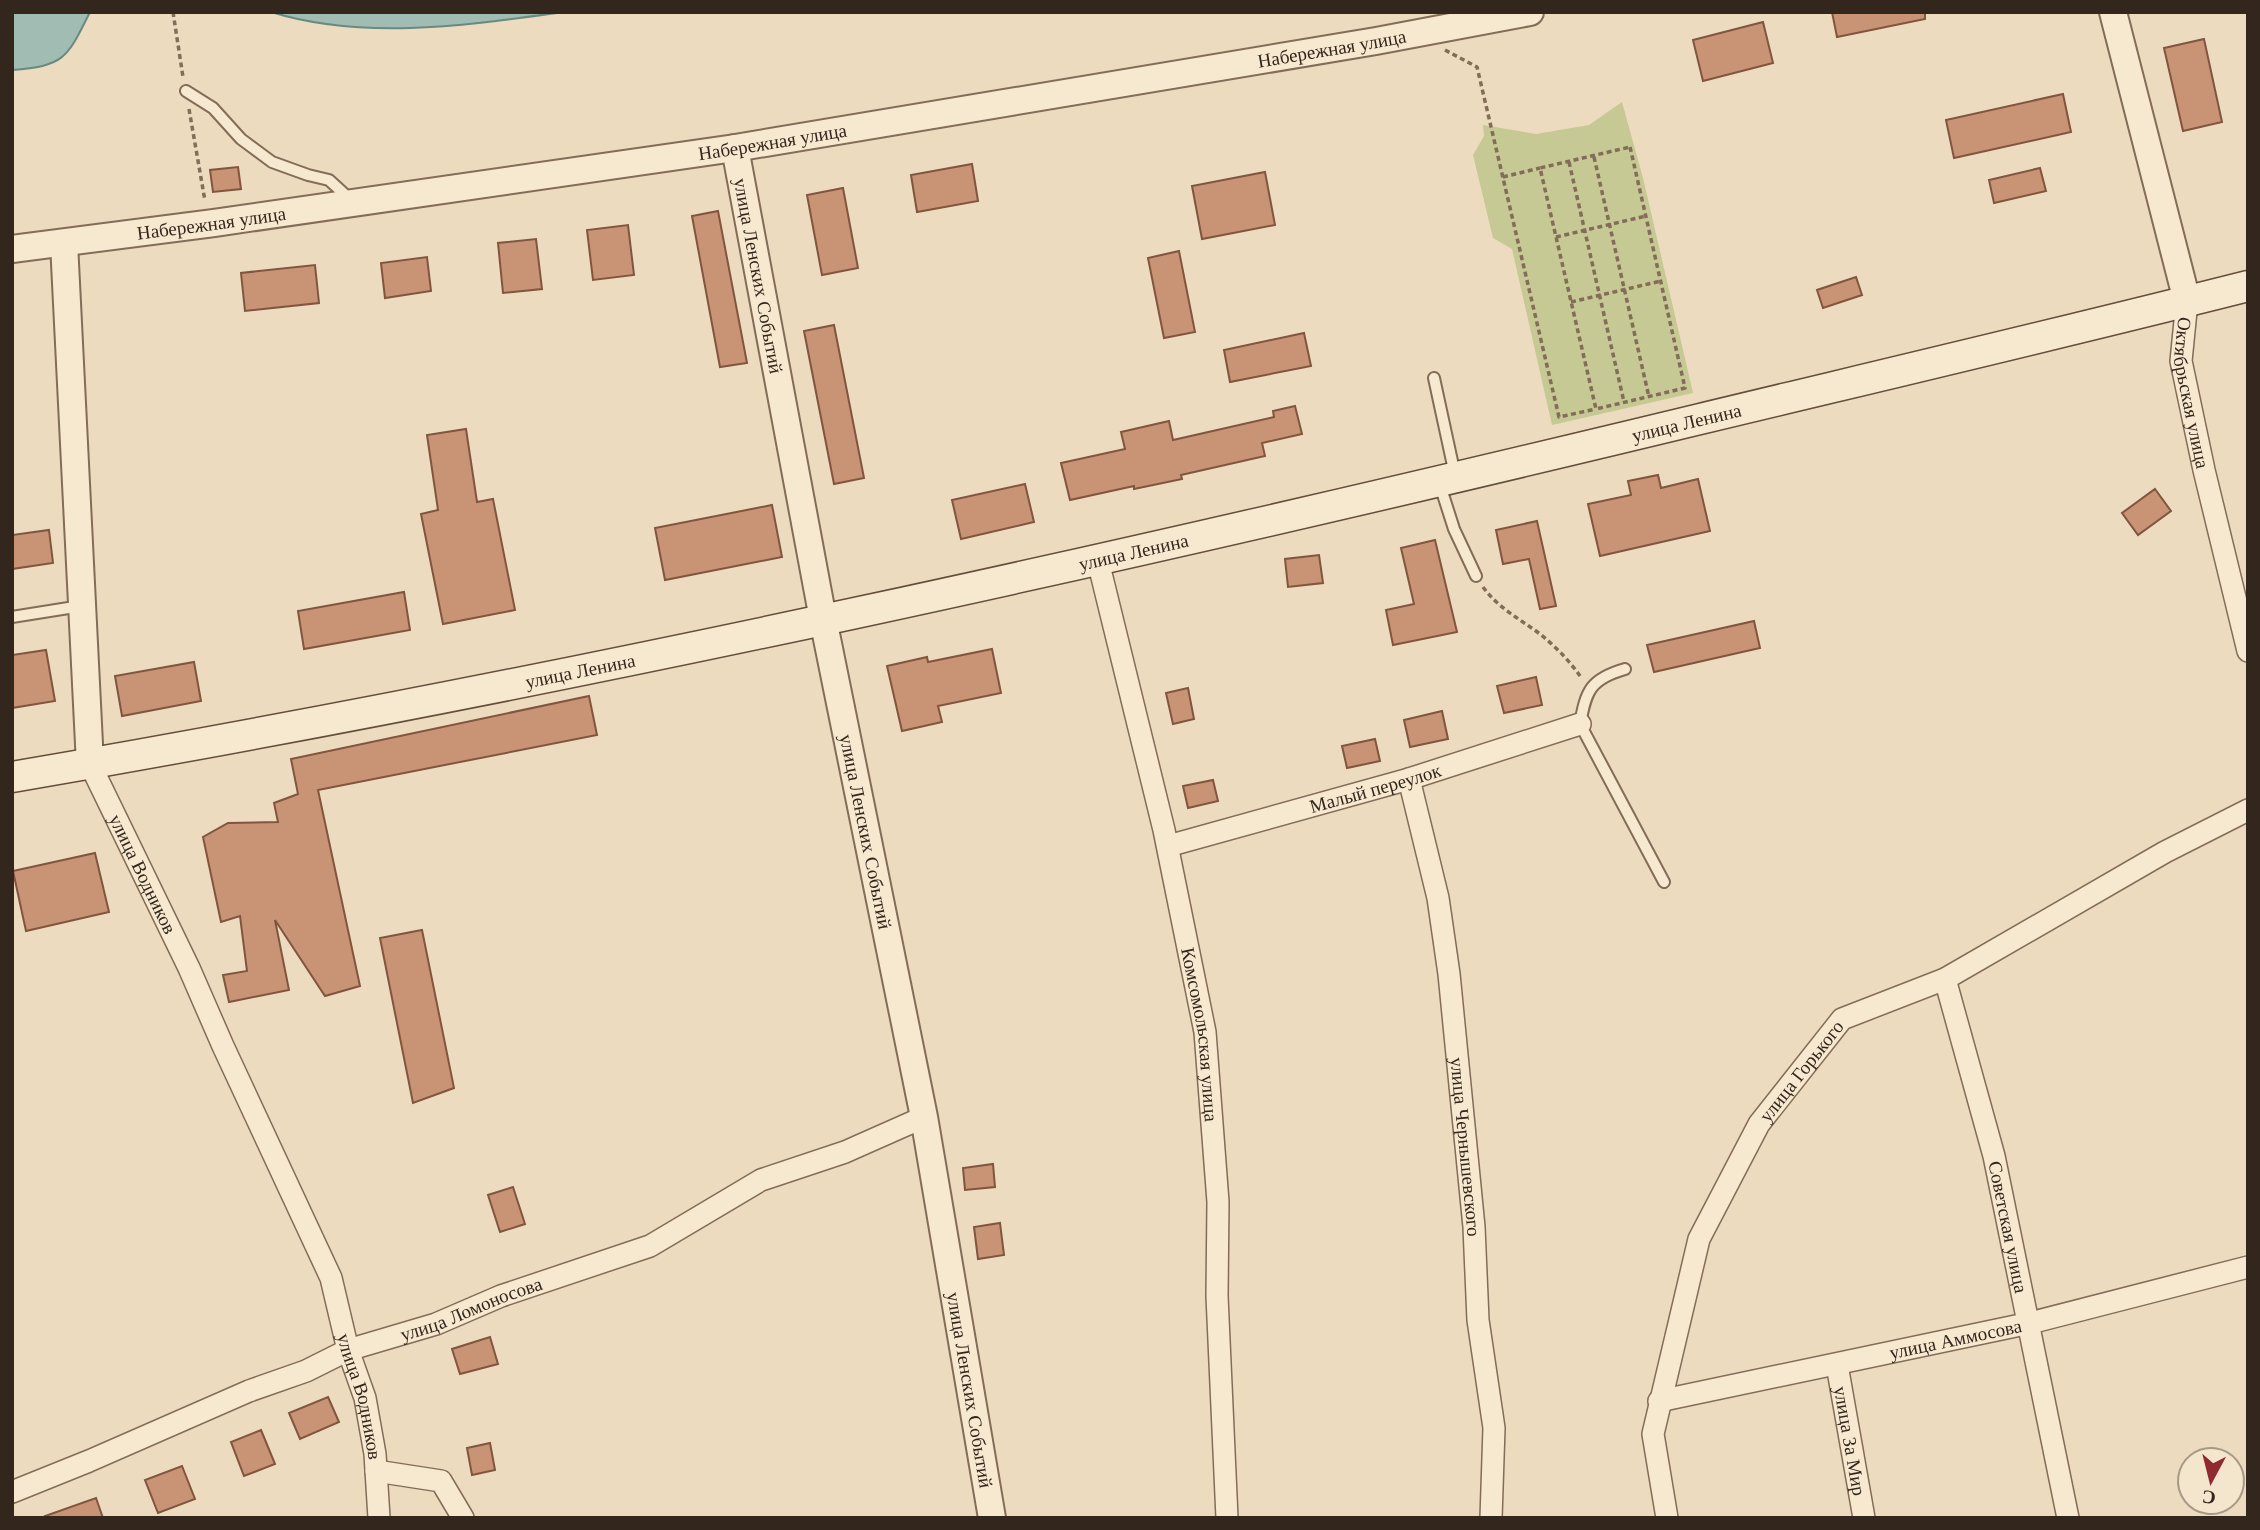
<svg xmlns="http://www.w3.org/2000/svg" width="2260" height="1530" font-family="Georgia,serif">
<style>
.green{fill:#c6c993}
.water{fill:#a1bdb3;stroke:#698a80;stroke-width:2}
.building{fill:#c99375;stroke:#81553e;stroke-width:2}
.lines{fill:none;stroke-linecap:round;stroke-linejoin:round}
.service-casing{stroke:#836c58;stroke-width:14}
.minor-casing{stroke:#836c58;stroke-width:24}
.tertiary-casing{stroke:#836c58;stroke-width:30}
.secondary-casing{stroke:#654d3b;stroke-width:33}
.path{stroke:#836c58;stroke-width:3.5;stroke-dasharray:5 3.5;stroke-linecap:butt}
.service{stroke:#f7e9d0;stroke-width:10}
.minor{stroke:#f7e9d0;stroke-width:21}
.tertiary{stroke:#f7e9d0;stroke-width:26}
.secondary{stroke:#f7e9d0;stroke-width:30}
.labels{text-anchor:middle;dominant-baseline:central;stroke-width:7;stroke-linejoin:round;paint-order:stroke}
.street-label{font-size:19px;fill:#33261c;stroke:#f3e6cd}
</style>
<rect width="100%" height="100%" fill="#ecdbbe"/>
<!-- green -->
<path class="green" d="M1622 102 1643 178 1693 393 1552 425 1512 249 1493 238 1473 155 1484 136 1483 125 1536 134 1589 125Z"/>
<!-- water -->
<path class="water" d="M12 12H90C67 58 65 66 12 70Z
M271 12H564C468 25 365 41 271 12Z"/>
<!-- building -->
<path class="building" d="M1832 12H1925V19L1837 37Z
M1763 22 1773 63 1703 81 1693 40Z
M2204 39 2222 122 2183 131 2164 48Z
M2063 94 2071 132 1954 158 1946 120Z
M972 164 978 201 917 212 911 175Z
M238 167 241 189 213 192 210 170Z
M2040 168 2046 191 1994 203 1989 180Z
M1265 172 1275 225 1202 239 1192 186Z
M843 188 858 268 822 275 807 195Z
M718 211 747 363 720 367 692 216Z
M628 225 634 275 593 280 587 230Z
M536 239 542 289 503 293 498 243Z
M1179 251 1195 332 1164 338 1148 258Z
M427 257 431 291 385 298 381 263Z
M315 265 319 303 245 311 241 273Z
M1856 277 1862 295 1823 308 1817 290Z
M834 325 864 478 834 484 804 331Z
M1304 333 1311 366 1230 382 1224 350Z
M1295 406 1302 434 1262 443 1265 456 1181 475 1182 479 1134 489V486L1070 500 1061 463 1125 449 1121 432 1169 421 1173 440 1274 417 1273 411Z
M466 429 477 502 493 499 515 610 443 624 421 514 438 510 427 435Z
M1658 475 1661 488 1698 479 1710 531 1600 556 1588 504 1631 495 1628 481Z
M1025 484 1034 522 961 539 952 500Z
M2155 489 2171 511 2138 535 2122 513Z
M772 505 782 557 665 580 655 528Z
M1537 521 1556 606 1540 609 1529 559 1503 564 1496 530Z
M49 530 53 563 12 569V535Z
M1435 540 1457 632 1393 645 1386 610 1414 604 1401 548Z
M1319 555 1323 583 1288 587 1285 559Z
M404 592 410 630 304 649 298 611Z
M1754 621 1760 648 1654 672 1647 645Z
M992 649 1001 693 938 706 942 722 902 731 887 666 927 657 928 662Z
M46 650 55 701 12 708V655Z
M194 662 201 701 122 716 115 676Z
M1536 677 1542 705 1504 713 1497 686Z
M1188 688 1194 719 1173 724 1166 693Z
M589 696 597 735 318 790 360 986 325 996 275 920 289 990 229 1002 223 975 247 971 240 916 221 922 203 837 228 823 278 822 274 803 298 794 291 759Z
M1442 711 1448 739 1410 747 1404 720Z
M1375 739 1380 761 1347 768 1342 746Z
M1213 780 1218 801 1188 808 1183 786Z
M95 853 109 912 26 931 13 871Z
M422 930 454 1088 413 1103 380 938Z
M993 1164 995 1187 965 1190 963 1168Z
M513 1187 525 1224 500 1232 488 1195Z
M1000 1223 1004 1255 978 1259 974 1227Z
M490 1337 498 1364 460 1374 452 1349Z
M328 1397 339 1422 300 1439 289 1413Z
M261 1430 275 1464 244 1476 231 1442Z
M490 1443 495 1470 472 1475 467 1448Z
M182 1466 195 1499 158 1513 145 1480Z
M96 1498 103 1518H46L45 1516Z"/>
<g class="lines">
<defs>
<path id="service" d="M186 91 213 108 241 139 272 162 308 175 329 180 352 201
M1434 378 1455 475
M1439 482 1454 529 1476 576
M12 617 81 606
M1625 669C1590 679 1586 691 1580 724L1664 882"/>
<g id="minor">
<path id="s1" d="M2187 301 2181 361 2204 470 2248 651"/>
<path id="s2" d="M1098 561 1164 830 1205 1032 1218 1202 1217 1296 1227 1518"/>
<path id="s3" d="M90 764 189 968 223 1046 331 1278 348 1350 365 1398 375 1454 379 1518"/>
<path id="s4" d="M1409 779 1438 898 1449 974 1474 1227 1478 1320 1494 1428 1491 1518"/>
<path id="s5" d="M1168 846 1409 779 1580 724"/>
<path id="s6" d="M1945 979 1994 1156 2068 1518"/>
<path id="s7" d="M1837 1365 1864 1518"/>
<path id="s8" d="M1659 1401 2030 1323 2248 1267"/>
<path d="M376 1471 441 1481 463 1518"/>
<path id="s9" d="M12 1492 89 1461 249 1391 306 1371 348 1350 436 1324 501 1296 650 1246 761 1180 845 1152 924 1117"/>
<path id="s10" d="M1667 1518 1653 1434 1699 1239 1759 1124 1842 1019 1945 979 2165 852 2248 810"/>
</g>
<g id="tertiary">
<path d="M2113 12 2187 301"/>
<path id="s11" d="M735 148 823 619 924 1117 992 1518"/>
<path d="M64 243 90 764"/>
<path id="s12" d="M12 249 214 223 735 148 1376 41 1530 12"/>
</g>
<g id="secondary">
<path id="s13" d="M12 777C579 680 1141 554 1700 419 1883 375 2066 332 2248 286"/>
</g>
</defs>
<!-- service casing -->
<use href="#service" class="service-casing"/>
<!-- minor casing -->
<use href="#minor" class="minor-casing"/>
<!-- tertiary casing -->
<use href="#tertiary" class="tertiary-casing"/>
<!-- secondary casing -->
<use href="#secondary" class="secondary-casing"/>
<!-- path -->
<path class="path" d="M173 12 183 77
M1445 50 1477 67 1559 417 1596 409
M189 109 205 201
M1630 147 1685 388 1596 409 1540 168Z
M1594 157 1649 397
M1569 162 1624 402
M1503 177 1540 168
M1556 237 1646 216
M1571 302 1661 281
M1483 587C1498 608 1520 619 1540 634 1556 647 1571 662 1582 679"/>
<!-- service -->
<use href="#service" class="service"/>
<!-- minor -->
<use href="#minor" class="minor"/>
<!-- tertiary -->
<use href="#tertiary" class="tertiary"/>
<!-- secondary -->
<use href="#secondary" class="secondary"/>
</g>
<g class="labels">
<!-- street labels -->
<g class="street-label">
<text stroke="none"><textPath href="#s12" startOffset="1335">Набережная улица</textPath></text>
<text stroke="none"><textPath href="#s12" startOffset="768">Набережная улица</textPath></text>
<text stroke="none"><textPath href="#s12" startOffset="201">Набережная улица</textPath></text>
<text stroke="none"><textPath href="#s11" startOffset="130">улица Ленских Событий</textPath></text>
<text stroke="none"><textPath href="#s1" startOffset="93">Октябрьская улица</textPath></text>
<text stroke="none"><textPath href="#s13" startOffset="1712">улица Ленина</textPath></text>
<text stroke="none"><textPath href="#s13" startOffset="1144">улица Ленина</textPath></text>
<text stroke="none"><textPath href="#s13" startOffset="578">улица Ленина</textPath></text>
<text stroke="none"><textPath href="#s5" startOffset="215">Малый переулок</textPath></text>
<text stroke="none"><textPath href="#s11" startOffset="696">улица Ленских Событий</textPath></text>
<text stroke="none"><textPath href="#s3" startOffset="122">улица Водников</textPath></text>
<text stroke="none"><textPath href="#s2" startOffset="485">Комсомольская улица</textPath></text>
<text stroke="none"><textPath href="#s10" startOffset="483">улица Горького</textPath></text>
<text stroke="none"><textPath href="#s4" startOffset="373">улица Чернышевского</textPath></text>
<text stroke="none"><textPath href="#s6" startOffset="256">Советская улица</textPath></text>
<text stroke="none"><textPath href="#s9" startOffset="495">улица Ломоносова</textPath></text>
<text stroke="none"><textPath href="#s8" startOffset="303">улица Аммосова</textPath></text>
<text stroke="none"><textPath href="#s11" startOffset="1264">улица Ленских Событий</textPath></text>
<text stroke="none"><textPath href="#s3" startOffset="690">улица Водников</textPath></text>
<text stroke="none"><textPath href="#s7" startOffset="77">улица За Мир</textPath></text>
</g>
</g>
<!-- border -->
<rect width="2260" height="1530" fill="none" stroke="#33261c" stroke-width="28"/>
<!-- north arrow -->
<g transform="translate(2211 1481) rotate(187)"><circle r="33" fill="#f3e6cd" stroke="#a69986" stroke-width="2"/>
<path d="M0-5L12 26L0 18L-12 26Z" fill="#902a31"/>
<text y="-10" font-size="19" font-weight="bold" text-anchor="middle" fill="#33261c">С</text>
</g>
</svg>
